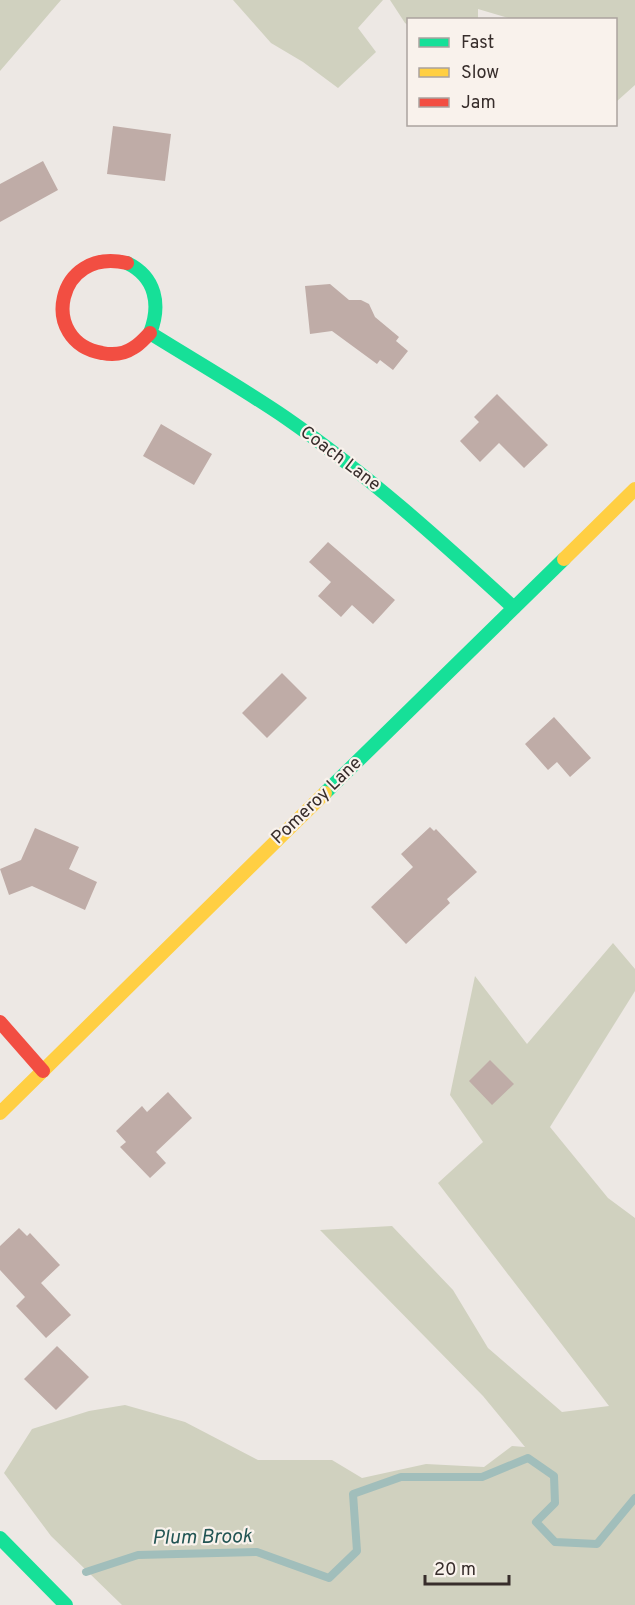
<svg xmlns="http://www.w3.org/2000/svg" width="635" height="1605" font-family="Overpass,sans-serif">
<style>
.green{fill:#d0d1bf}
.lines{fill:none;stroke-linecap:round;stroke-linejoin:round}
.stream{stroke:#a1bebb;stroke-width:8}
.building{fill:#bfaca7}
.fast{stroke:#16e098;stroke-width:14}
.slow{stroke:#ffcf43;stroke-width:14}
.jam{stroke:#f24e42;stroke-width:14}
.labels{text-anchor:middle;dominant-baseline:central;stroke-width:4.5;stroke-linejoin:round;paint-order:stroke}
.street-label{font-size:18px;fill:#372d2b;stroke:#f9f2ec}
.water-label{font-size:20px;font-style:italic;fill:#235554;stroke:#f9f2ec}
</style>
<rect width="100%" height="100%" fill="#ede8e4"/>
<!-- green -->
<path class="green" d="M0 0H61L0 71Z
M233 0H383L358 28 376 52 338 88 303 62 271 43Z
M390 0H635V85L616 102V20L512 19 478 9V19L408 20V25L405 23Z
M613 943 635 969V991L550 1127 608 1198 635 1218V1605H122L51 1536 4 1473 32 1429 89 1411 125 1405 185 1422 258 1460H332L362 1478 426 1464 484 1467 512 1446 525 1447 483 1396 320 1230 392 1226 453 1290 488 1348 562 1412 609 1406 438 1183 483 1142 450 1095 475 976 527 1044Z"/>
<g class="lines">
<!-- stream -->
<path class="stream" d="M86 1572 138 1555 257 1552 329 1578 357 1551 353 1494 401 1477H482L528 1458 554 1476 555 1503 536 1522 555 1542 597 1544 635 1498"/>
</g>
<!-- building -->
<path class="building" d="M113 126 171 134 165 181 107 174Z
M43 161 58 190 0 222V184Z
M330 284 349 300H361L369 304 375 317 399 337 396 341 408 351 393 370 380 360 377 364 332 331 310 334 305 286Z
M497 394 548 445 524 468 499 443 480 462 460 441 479 422 474 417Z
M161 424 212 454 194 485 143 456Z
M328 542 395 600 373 624 352 605 341 617 318 596 331 582 309 562Z
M282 673 307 698 267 738 242 713Z
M554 717 591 758 570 777 557 762 548 770 525 744Z
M430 827 434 831 436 829 477 872 447 899 450 903 406 944 371 907 413 867 401 854Z
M35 828 79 847 69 869 97 882 85 910 32 886 9 895 0 869 21 860Z
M490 1060 514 1084 492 1105 469 1081Z
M168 1092 192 1118 156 1152 166 1163 150 1178 120 1147 126 1142 116 1131 142 1106 147 1112Z
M19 1228 27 1236 30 1233 60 1265 41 1283 71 1315 46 1338 16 1306 25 1297 0 1270V1246Z
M57 1346 89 1377 56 1410 24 1379Z"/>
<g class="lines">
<!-- fast -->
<path class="fast" d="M127 263C156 277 161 305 150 333 195 361 242 388 286 418 367 474 441 541 514 608
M325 793 564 559
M0 1538 66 1605"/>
<!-- slow -->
<path class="slow" d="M564 559 635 489
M0 1113 325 793"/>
<!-- jam -->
<path class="jam" d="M127 263C56 246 38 342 102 353 112 355 124 354 133 348 139 345 145 338 150 333
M0 1022 43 1071"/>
</g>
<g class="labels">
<!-- street labels -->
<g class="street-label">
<text transform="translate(340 459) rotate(37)">Coach Lane</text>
<text transform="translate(317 801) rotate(-44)">Pomeroy Lane</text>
</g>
<!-- water labels -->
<g class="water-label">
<text transform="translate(202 1538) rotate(-1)">Plum Brook</text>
</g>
</g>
<!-- legend -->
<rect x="407" y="18" width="210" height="108" fill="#f9f2ec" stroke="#aba39f" stroke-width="1.5"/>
<rect x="419" y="38" width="30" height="9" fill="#16e098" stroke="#aba39f" stroke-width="1.5"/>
<text x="461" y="48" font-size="18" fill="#372d2b">Fast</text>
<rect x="419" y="68" width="30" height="9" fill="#ffcf43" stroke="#aba39f" stroke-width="1.5"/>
<text x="461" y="78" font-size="18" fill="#372d2b">Slow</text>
<rect x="419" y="98" width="30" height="9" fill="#f24e42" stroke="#aba39f" stroke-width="1.5"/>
<text x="461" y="108" font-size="18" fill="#372d2b">Jam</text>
<!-- scale -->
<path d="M425 1575v9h84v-9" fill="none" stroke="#372d2b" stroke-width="3"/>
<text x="434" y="1575" font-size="18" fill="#372d2b" stroke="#f9f2ec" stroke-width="4.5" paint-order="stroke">20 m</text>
</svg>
